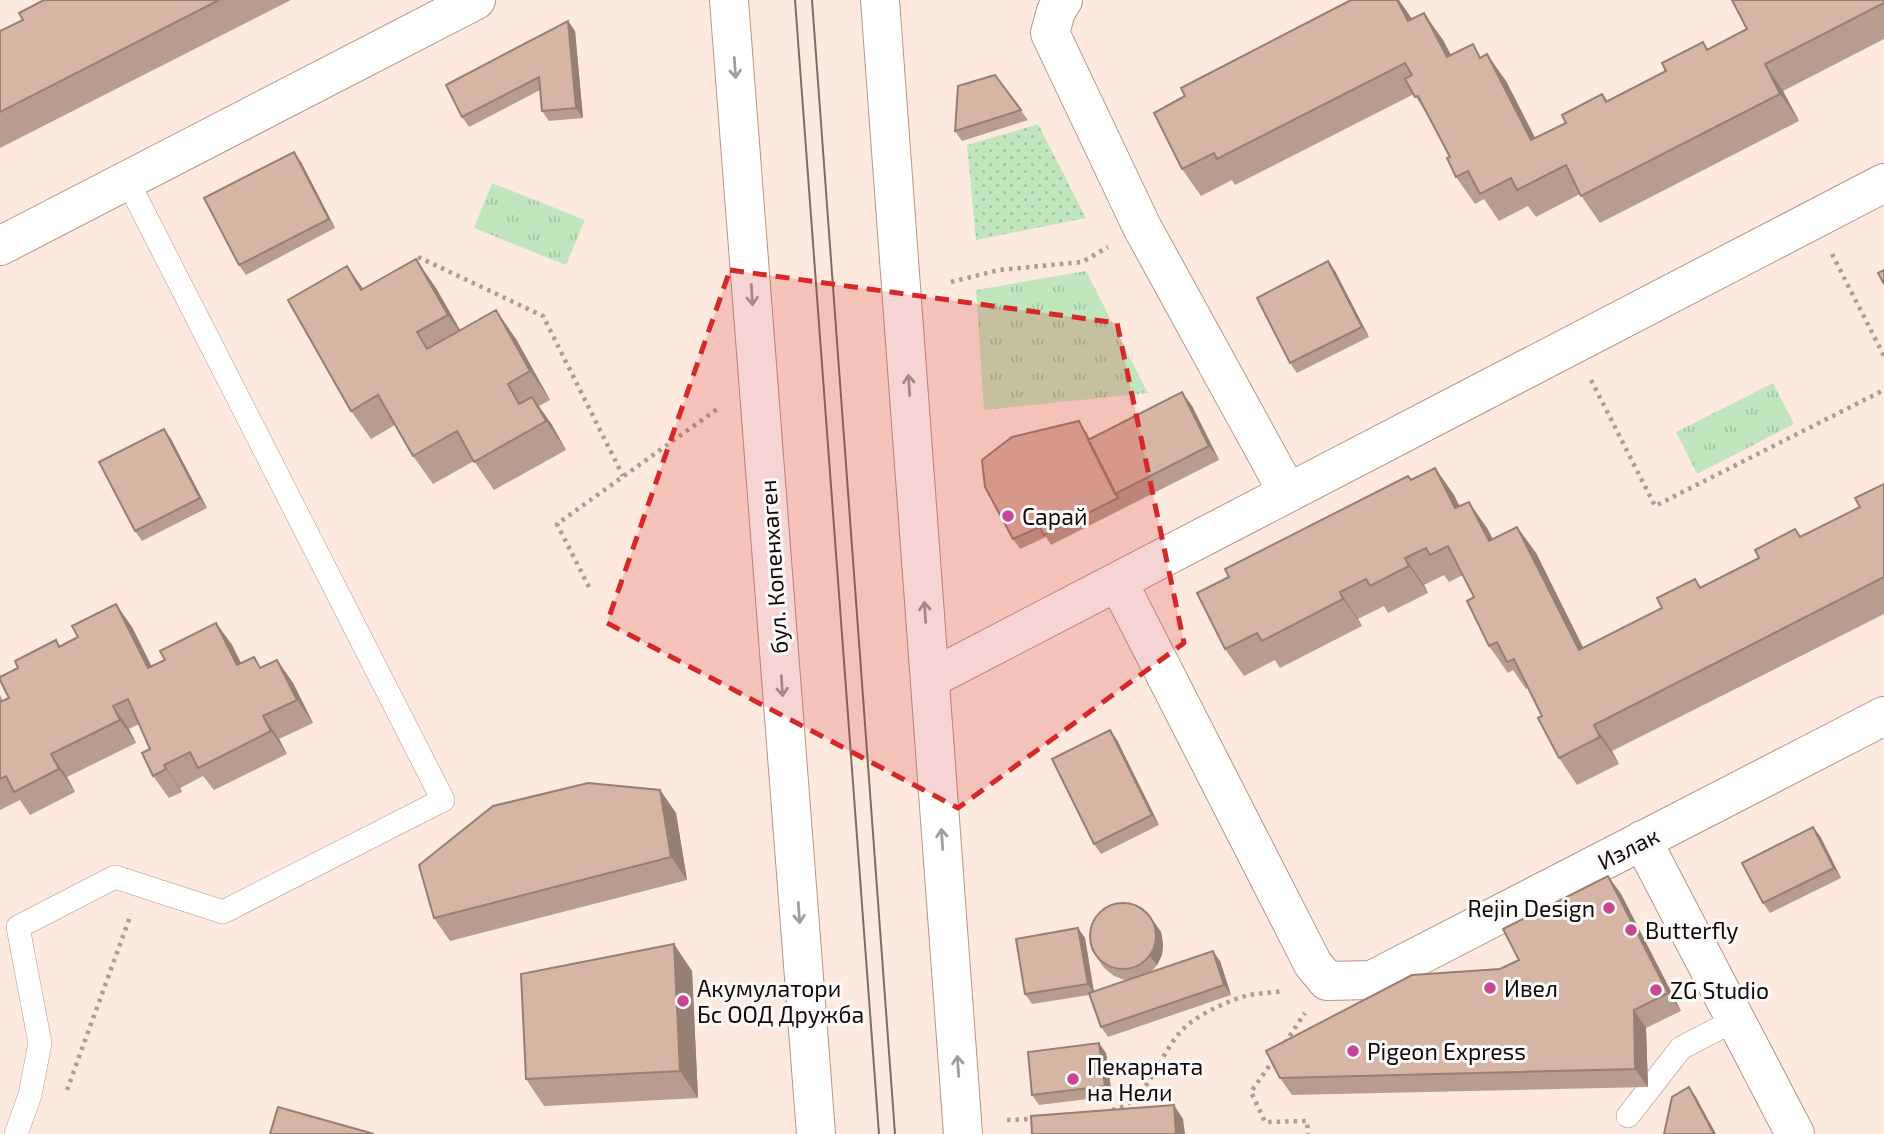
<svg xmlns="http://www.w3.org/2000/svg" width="1884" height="1134" font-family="'Exo 2',sans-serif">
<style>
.grass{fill:url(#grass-dots)}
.park{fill:url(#park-tufts)}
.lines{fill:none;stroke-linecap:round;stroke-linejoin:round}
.lane-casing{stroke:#b69686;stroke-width:24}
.street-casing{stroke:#b69686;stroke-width:40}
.secondary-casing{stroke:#b69686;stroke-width:40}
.path{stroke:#ad9c93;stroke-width:4.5;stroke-dasharray:3.5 5;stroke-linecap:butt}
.lane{stroke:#fff;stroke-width:23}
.street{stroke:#fff;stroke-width:38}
.secondary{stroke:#fff;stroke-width:38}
.tram{stroke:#7c6d66;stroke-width:2}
.wall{fill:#b89c8d}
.shaded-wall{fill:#967f73}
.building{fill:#d6b5a4;stroke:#967f73;stroke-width:2}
.oneway{stroke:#a19d9b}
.marked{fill:#d62828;fill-opacity:0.2;stroke:#d62828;stroke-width:5;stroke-dasharray:14 9;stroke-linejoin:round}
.poi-dot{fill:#c94790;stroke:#fafafa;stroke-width:2.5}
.labels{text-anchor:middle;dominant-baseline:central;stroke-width:6;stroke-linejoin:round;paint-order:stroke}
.poi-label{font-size:23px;fill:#140905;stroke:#fafafa;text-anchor:start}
.street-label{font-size:23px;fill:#140905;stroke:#fafafa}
</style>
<defs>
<pattern id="grass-dots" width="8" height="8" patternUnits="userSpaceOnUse" patternTransform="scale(1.75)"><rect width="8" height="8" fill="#c1e6be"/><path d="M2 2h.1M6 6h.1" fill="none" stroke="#a5c4a2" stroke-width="1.8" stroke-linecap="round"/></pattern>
<pattern id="park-tufts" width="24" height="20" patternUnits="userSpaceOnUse" patternTransform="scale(1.75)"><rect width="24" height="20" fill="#c1e6be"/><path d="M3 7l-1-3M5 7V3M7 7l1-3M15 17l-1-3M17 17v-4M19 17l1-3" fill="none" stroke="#a5c4a2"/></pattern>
</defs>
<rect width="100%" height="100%" fill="#fde9de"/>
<!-- grass -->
<path class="grass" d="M1038 124 1086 218 976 240 967 145Z"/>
<!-- park -->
<path class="park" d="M492 183 585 220 566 265 474 228Z
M1086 271 1148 393 984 410 976 290Z
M1773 383 1794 424 1697 474 1676 432Z"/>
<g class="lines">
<defs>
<path id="lane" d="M1628 1116 1681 1048 1735 1020
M16 1134 30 1095 40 1043 18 927 115 877 223 912 443 800 127 180"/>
<path id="street" d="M1063 0 1056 11 1050 33 1142 227 1288 493
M0 246 476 0
M1118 582 1313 964 1327 981 1372 980 1884 716
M930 679 1884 183
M1642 840 1795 1134"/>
<path id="secondary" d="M729 0 816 1134
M880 0 963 1134"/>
</defs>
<!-- lane casing -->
<use href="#lane" class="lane-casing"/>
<!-- street casing -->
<use href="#street" class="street-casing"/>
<!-- secondary casing -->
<use href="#secondary" class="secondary-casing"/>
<!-- path -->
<path class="path" d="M1832 254 1884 356
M418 257 543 316 623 476
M951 282 999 270 1082 262 1108 247
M1591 380 1655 506 1884 390
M589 587 557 524 720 407
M1285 1043 1305 1013
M1274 1059 1251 1092 1265 1122 1307 1121 1308 1134
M67 1090 131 914
M1112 1110C1151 1103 1160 1045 1190 1023 1206 1011 1230 1000 1249 995 1260 993 1271 993 1282 991
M1007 1120 1034 1119"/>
<!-- lane -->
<use href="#lane" class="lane"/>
<!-- street -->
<use href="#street" class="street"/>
<!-- secondary -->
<use href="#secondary" class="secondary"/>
<!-- tram -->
<path class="tram" d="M795 0 879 1134
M812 0 895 1134"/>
</g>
<!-- wall -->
<path class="wall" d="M44 0H291L0 148V31L23 20Z
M1884 0V39L1783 91 1799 121 1600 223 1580 194 1536 217 1528 206 1499 221 1484 199 1475 204 1456 177 1450 157 1428 116 1414 94 1235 185 1232 180 1201 196 1182 169 1410 16 1412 19 1443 40 1451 55 1482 57 1506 81 1535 138 1566 123 1602 94 1608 101 1666 71 1703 42 1708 50Z
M568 21 575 31 583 118 549 121 542 111 540 90 469 127 462 117Z
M995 75 1028 120 962 141 955 131Z
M301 162 335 228 246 275 239 265Z
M1335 271 1369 337 1297 373 1290 363Z
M436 288 460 330 516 339 550 400 539 406 552 425 566 450 494 490 474 461 433 484 413 456 395 425 371 439 351 411 364 289Z
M1182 392 1192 406 1219 460 1051 545 1046 537 1020 549 1013 539 1086 431 1090 439Z
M164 429 171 439 207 508 142 541 135 531Z
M1435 468 1454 495 1459 506 1487 528 1493 539 1517 527 1536 553 1583 648 1662 608 1695 579 1701 588 1759 558 1795 529 1801 537 1860 507 1884 484V614L1612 751 1619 764 1577 785 1559 758 1542 716 1528 688 1526 689 1513 670 1508 673 1489 646 1474 597 1463 575 1449 582 1444 575 1424 585 1428 593 1388 613 1384 606 1358 619 1362 626 1280 668 1275 660 1244 676 1225 649 1229 577 1408 476 1412 480Z
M216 623 232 645 241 663 262 668 277 660 293 683 313 723 279 739 287 754 214 790 203 776 180 788 182 792 169 798 153 776 150 749 139 724 129 729 136 743 67 777 75 792 30 815 20 800 0 810V695L3 701 9 698 1 683H0V674L1 676 61 646 132 627 151 666 165 660Z
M1110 730 1117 740 1159 825 1101 854 1094 844Z
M660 790 676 813 687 880 450 941 434 918Z
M1820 836 1841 878 1770 913 1763 903Z
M1608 876 1621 894 1681 1011 1646 1028 1648 1087 1292 1095 1280 1078 1519 960Z
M1147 912 1161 932 1163 944 1162 955 1157 965 1150 973 1220 961 1231 995 1108 1037 1101 1027 1089 995 1032 1004 1025 994 1085 938 1094 991 1135 978 1125 980 1114 976 1104 968 1091 949Z
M692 971 698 1098 544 1106 526 1079Z
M1106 1053 1112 1096 1039 1105 1032 1095Z"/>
<!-- shaded-wall -->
<path class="shaded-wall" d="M1397 0H1399L1410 16 1427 48 1408 21Z
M1424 13 1443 40 1466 84 1447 57Z
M568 21 575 31 583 118 576 108Z
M1487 54 1506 81 1550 167 1531 140Z
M1765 64 1783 91 1799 121 1780 94Z
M294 152 301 162 335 228 329 219Z
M416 259 436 288 468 344 448 315Z
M1328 261 1335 271 1369 337 1362 327Z
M347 266 367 294 361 290Z
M496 310 516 339 550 400 530 371Z
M1182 392 1192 406 1219 460 1209 446Z
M532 397 552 425 566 450 546 421Z
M164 429 171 439 207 508 200 498Z
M1435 468 1454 495 1474 535 1455 508Z
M1469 502 1487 528 1507 568 1489 541Z
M1517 527 1536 553 1598 677 1579 650Z
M1405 558 1424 585 1428 593 1409 566Z
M1340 592 1358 619 1362 626 1343 599Z
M116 604 132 627 164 691 148 668Z
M216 623 232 645 253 688 237 665Z
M277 660 293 683 313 723 297 700Z
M113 706 129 729 136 743 120 720Z
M263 716 279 739 287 754 271 731Z
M1594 725 1612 751 1619 764 1600 737Z
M1110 730 1117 740 1159 825 1152 815Z
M51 754 67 777 75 792 59 769Z
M164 765 180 788 182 792 166 769Z
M660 790 676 813 687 880 671 857Z
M1813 827 1820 836 1841 878 1834 868Z
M1608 876 1621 894 1681 1011 1668 993Z
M1154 922 1161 932 1163 944 1162 955 1157 965 1150 956Z
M1078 928 1085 938 1094 994 1088 984Z
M674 944 692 971 698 1098 680 1071Z
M1213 951 1220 961 1231 995 1224 985Z
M1634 1010 1646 1028 1648 1087 1635 1069Z
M1099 1043 1106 1053 1112 1096 1105 1086Z
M1689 1087 1696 1097 1716 1134H1714Z
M1174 1105 1183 1119 1185 1134H1176Z"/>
<!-- building -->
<path class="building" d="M44 0H219L0 112V31L23 20 19 13Z
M1351 0H1397L1408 21 1424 13 1447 57 1473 44 1480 58 1487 54 1531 140 1566 123 1562 115 1602 94 1606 102 1666 71 1662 63 1703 42 1707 50 1747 29 1732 0H1884V3L1765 64 1780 94 1581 196 1566 165 1517 190 1511 178 1480 194 1468 171 1456 177 1447 158 1450 157 1418 96 1415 97 1405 79 1412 75 1405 63 1217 159 1214 153 1182 169 1154 113 1185 96 1181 88Z
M568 21 576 108 542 111 539 77 462 117 446 85Z
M995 75 1021 110 955 131 958 86Z
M294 152 329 219 239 265 204 198Z
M416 259 448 315 417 332 427 349 496 310 530 371 508 384 519 404 532 397 546 421 474 462 457 431 413 456 378 395 351 411 288 300 347 266 361 290Z
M1328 261 1362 327 1290 363 1257 298Z
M1884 270V284L1878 273Z
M1182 392 1209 446 1115 494 1088 440Z
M1079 421 1118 498 1044 535 1040 527 1013 539 985 487 982 460 1012 437Z
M164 429 200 498 135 531 99 462Z
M1435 468 1455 508 1469 502 1489 541 1517 527 1579 650 1662 608 1657 598 1695 579 1700 588 1759 558 1755 550 1795 529 1800 537 1860 507 1855 498 1884 484V577L1594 725 1600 737 1559 758 1538 718 1542 716 1514 659 1507 662 1497 642 1489 646 1467 601 1474 597 1448 546 1430 555 1426 548 1405 558 1409 566 1370 586 1366 579 1340 592 1343 599 1262 641 1257 633 1225 649 1197 593 1229 577 1225 569 1408 476 1411 480Z
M116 604 148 668 165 660 160 651 216 623 237 665 254 657 260 668 277 660 297 700 263 716 271 731 198 768 190 752 164 765 166 769 153 776 142 753 150 749 128 699 113 706 120 720 51 754 59 769 14 792 6 776 0 779V702L9 698 0 680V677L18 668 15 661 56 640 59 647 78 637 72 626Z
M1110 730 1152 815 1094 844 1052 759Z
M588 783 660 790 671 857 434 918 419 865 493 806Z
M1813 827 1834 868 1763 903 1742 863Z
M1608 876 1668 993 1634 1010 1635 1069 1280 1078 1266 1051 1412 975 1500 969 1519 960 1503 929Z
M1090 936a33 33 0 1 1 66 0a33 33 0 1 1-66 0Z
M1078 928 1088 984 1025 994 1016 939Z
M674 944 680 1071 526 1079 521 974Z
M1213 951 1224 985 1101 1027 1089 993Z
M1099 1043 1105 1086 1032 1095 1028 1052Z
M1689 1087 1714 1134H1664L1672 1097Z
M1174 1105 1176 1134H1032L1031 1116Z
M278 1107 374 1134H270Z"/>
<!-- one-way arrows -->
<defs><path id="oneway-shaft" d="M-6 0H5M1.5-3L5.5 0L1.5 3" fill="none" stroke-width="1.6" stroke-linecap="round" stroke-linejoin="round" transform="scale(1.75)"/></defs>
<g class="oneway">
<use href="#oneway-shaft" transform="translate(735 68) rotate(86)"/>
<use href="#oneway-shaft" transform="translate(752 295) rotate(86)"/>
<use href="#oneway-shaft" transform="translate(909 385) rotate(-94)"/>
<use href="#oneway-shaft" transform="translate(925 612) rotate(-94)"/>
<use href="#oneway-shaft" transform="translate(782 686) rotate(86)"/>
<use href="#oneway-shaft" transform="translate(942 839) rotate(-94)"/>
<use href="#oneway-shaft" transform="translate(799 913) rotate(86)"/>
<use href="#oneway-shaft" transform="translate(958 1066) rotate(-94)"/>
</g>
<!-- marked area -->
<path class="marked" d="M730 270 1117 323 1184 643 958 808 607 623Z"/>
<!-- markers -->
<g class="poi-dot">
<circle cx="1008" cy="516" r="7"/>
<circle cx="1609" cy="908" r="7"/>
<circle cx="1631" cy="930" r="7"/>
<circle cx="1490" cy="988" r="7"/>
<circle cx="1656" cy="990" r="7"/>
<circle cx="683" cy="1001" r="7"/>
<circle cx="1353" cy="1051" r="7"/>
<circle cx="1073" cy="1079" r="7"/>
</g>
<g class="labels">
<!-- poi labels -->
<g class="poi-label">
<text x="1022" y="516">Сарай</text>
<text x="1595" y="908" text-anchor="end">Rejin Design</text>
<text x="1645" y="930">Butterfly</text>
<text x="697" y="988">Акумулатори<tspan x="697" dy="26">Бс ООД Дружба</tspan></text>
<text x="1504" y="988">Ивел</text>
<text x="1670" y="990">ZG Studio</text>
<text x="1367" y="1051">Pigeon Express</text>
<text x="1087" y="1066">Пекарната<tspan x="1087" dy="26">на Нели</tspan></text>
</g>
<!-- street labels -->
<g class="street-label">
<text transform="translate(773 567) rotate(-94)">бул. Копенхаген</text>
<text transform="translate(1628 848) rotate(-27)">Излак</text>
</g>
</g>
</svg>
